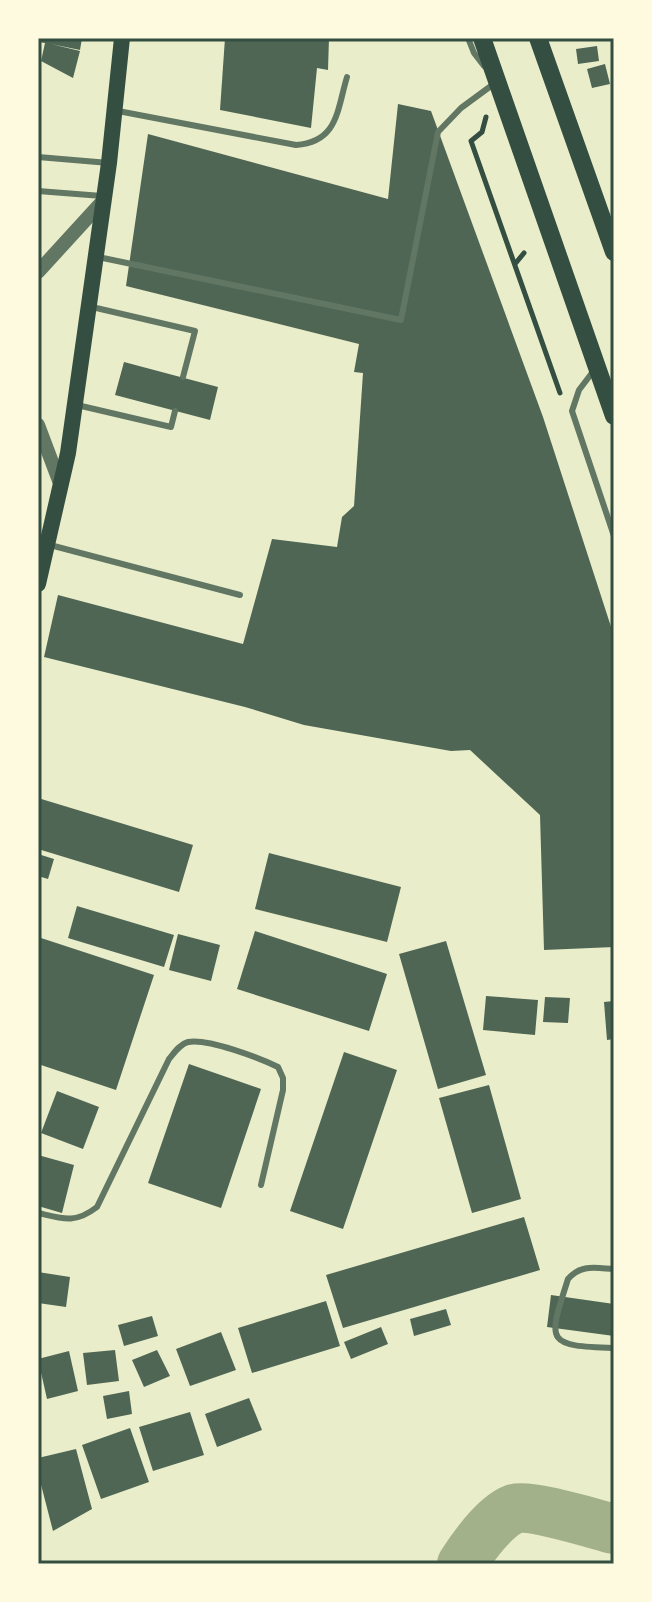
<svg xmlns="http://www.w3.org/2000/svg" width="652" height="1602" font-family="'Times New Roman',serif">
<style>
.lines{fill:none;stroke-linecap:round;stroke-linejoin:round}
.river{stroke:#a3b18a;stroke-width:50}
.building{fill:#4f6655}
.path{stroke:#344e41;stroke-width:5}
.service{stroke:#617663;stroke-width:6}
.tertiary{stroke:#617663;stroke-width:14}
.secondary{stroke:#344e41;stroke-width:16}
.primary{stroke:#344e41;stroke-width:18}
.neatline{fill:none;stroke:#344e41;stroke-width:3}
</style>
<rect width="100%" height="100%" fill="#e9edc9"/>
<g class="lines">
<!-- river -->
<path class="river" d="M462 1564C473 1547 495 1516 514 1509 531 1504 594 1524 614 1529"/>
</g>
<!-- building -->
<path class="building" d="M38 38H82L80 50 51 44 80 51 73 78 41 61 45 43 38 42Z
M225 38H329L328 70 317 68 311 128 220 110Z
M597 46 599 61 578 64 576 49Z
M605 64 610 84 592 88 587 69Z
M398 104 431 111 543 417 614 636V947L544 950 540 815 470 750 451 751 304 725 245 707 44 657 58 595 243 644 272 539 337 547 342 517 354 506 363 373 354 372 359 344 126 286 148 134 388 199Z
M124 362 218 387 210 420 115 395Z
M38 798 193 845 179 892 38 849Z
M269 853 401 887 387 942 255 909Z
M38 854 54 859 48 879 38 876Z
M77 906 174 935 164 967 68 938Z
M255 931 387 974 369 1031 237 989Z
M178 934 220 945 211 981 169 970Z
M38 937 154 975 116 1090 38 1064Z
M446 941 486 1075 438 1089 399 954Z
M486 996 538 1000 535 1035 483 1030Z
M545 997 570 998 568 1023 543 1022Z
M614 1001V1039L607 1040 604 1002Z
M344 1052 397 1070 343 1229 290 1211Z
M189 1064 261 1089 221 1208 148 1183Z
M489 1085 521 1199 472 1213 439 1098Z
M57 1091 99 1107 83 1149 41 1133Z
M38 1155 74 1165 62 1213 38 1206Z
M524 1217 540 1270 343 1328 326 1275Z
M38 1272 70 1277 66 1307 38 1303Z
M551 1295 614 1304V1336L547 1327Z
M326 1301 340 1346 252 1373 238 1328Z
M446 1309 451 1325 414 1336 410 1319Z
M152 1316 158 1336 124 1346 118 1325Z
M381 1327 388 1344 351 1359 344 1342Z
M221 1332 236 1370 190 1386 176 1349Z
M115 1350 119 1381 87 1385 83 1353Z
M157 1350 170 1376 144 1387 132 1360Z
M69 1351 78 1391 47 1399 38 1359Z
M129 1391 132 1414 107 1419 103 1396Z
M249 1398 262 1430 217 1447 205 1414Z
M190 1412 204 1455 153 1471 139 1427Z
M130 1428 149 1482 101 1499 82 1445Z
M76 1449 92 1509 53 1531 38 1473V1458Z"/>
<g class="lines">
<!-- path -->
<path class="path" d="M486 117 482 132 471 141 560 393
M515 264 524 253"/>
<!-- service -->
<path class="service" d="M468 38 474 53 484 66
M118 111 296 145C338 142 337 110 347 77
M38 157 109 163
M38 191 102 196
M98 257 401 320 438 132 461 108 495 83
M92 307 195 331 183 377
M595 369 579 390 572 411 614 536
M77 405 171 427 175 411
M50 545 240 595
M38 1213C63 1219 75 1224 97 1207L169 1059C174 1053 180 1044 188 1042 208 1038 259 1058 278 1067L283 1078V1090L261 1185
M614 1269C595 1268 581 1264 568 1279 548 1342 544 1346 614 1348"/>
<!-- tertiary -->
<path class="tertiary" d="M38 272 102 202
M38 425 61 486"/>
<!-- secondary -->
<path class="secondary" d="M38 584 68 453 109 163 122 38"/>
<!-- primary -->
<path class="primary" d="M482 38 614 416
M538 38 614 252"/>
</g>
<!-- border -->
<rect width="652" height="1602" fill="none" stroke="#fefae0" stroke-width="80"/>
<rect x="40" y="40" width="572" height="1522" class="neatline"/>
</svg>
